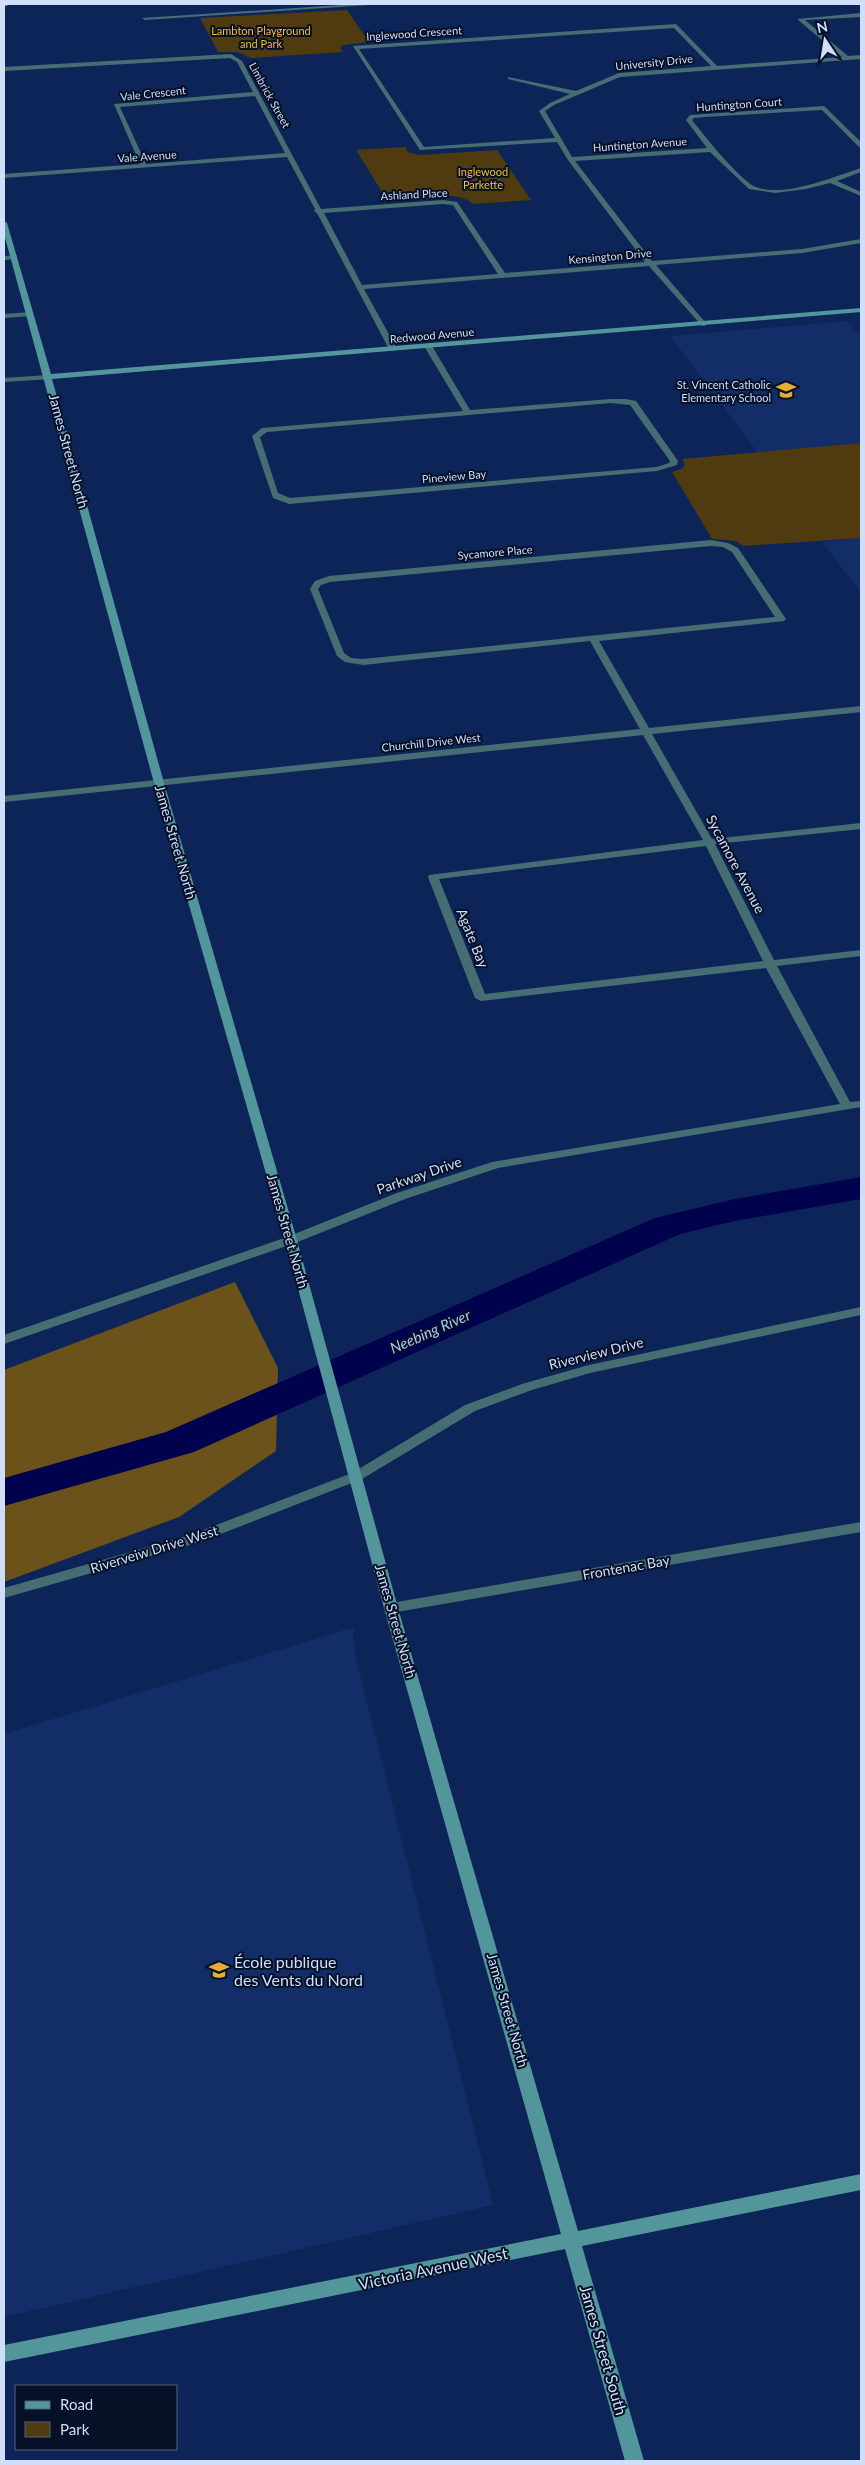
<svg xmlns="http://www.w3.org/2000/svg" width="865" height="2465" font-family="Lato,sans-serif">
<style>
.built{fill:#132d69}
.green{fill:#4f3b0f}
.forest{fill:#6b521b}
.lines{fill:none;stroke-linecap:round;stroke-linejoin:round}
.river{fill:#00024e;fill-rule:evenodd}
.street{fill:#466e72;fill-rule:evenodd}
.secondary{fill:#52959b;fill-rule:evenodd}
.labels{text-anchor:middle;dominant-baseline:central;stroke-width:4;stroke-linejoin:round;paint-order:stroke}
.far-park-label{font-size:11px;fill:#fabe2d;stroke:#061027}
.far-street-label{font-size:11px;fill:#d0def9;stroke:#061027}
.far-poi-label{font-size:11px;fill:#d0def9;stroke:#061027;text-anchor:end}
.street-label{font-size:14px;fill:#d0def9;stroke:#061027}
.water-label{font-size:15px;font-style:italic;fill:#b1c6f1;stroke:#061027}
.near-poi-label{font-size:16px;fill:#d0def9;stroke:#061027;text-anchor:start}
.near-street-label{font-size:16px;fill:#d0def9;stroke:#061027}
</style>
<rect width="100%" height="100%" fill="#0d2459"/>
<!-- built -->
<path class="built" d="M847 321 861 337V443L758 453 670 336Z
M861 538V593L822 542Z
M355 1627 353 1635 356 1658 493 2205 4 2317V1734Z"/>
<!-- green -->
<path class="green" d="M347 10 369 42 343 45 340 48 343 52 251 58 237 52H218L200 18Z
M405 147 408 152 419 155 497 150 531 200 473 204C459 189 408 198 387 200L356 150Z
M861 443V538L743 546 736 541 712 539 672 472 683 468 685 464 682 459Z"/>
<!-- forest -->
<path class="forest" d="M235 1282 278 1368 276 1451 179 1517 4 1582V1370Z"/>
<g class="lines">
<!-- river -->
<path class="river" d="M861 1177V1199L735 1221 680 1234 194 1452 4 1506V1478L166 1432 655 1218 735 1199Z"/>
<!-- street -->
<path class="street" d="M356 4H384L145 20 142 18Z
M861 13V17L805 20 848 56 861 55V59L620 77 554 105 545 111 572 157 707 148 686 120 690 115 824 106 861 142V148L859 147 822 110 705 117 694 118 692 120C703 134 740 181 756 187 784 198 833 177 861 168V172L837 181 861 192V196L830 183 806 189 775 193 749 189 710 152 575 161 652 261 802 249 861 239V243L802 253 656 265 705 322V326H702L649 266 364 289 397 349 393 351 389 349 317 213 314 211 315 209 287 157 4 178V174L140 164 114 104 253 92 237 62 230 58 4 71V67L231 54 242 61 321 209 443 200 457 202 505 273 645 262 568 160 557 142 420 150 353 46 676 24 717 66 842 57 797 19ZM674 28 711 66 619 73 576 91 508 77V79L570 94 550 103 539 111 555 138 424 147 359 49ZM255 96 285 153 146 164 120 107ZM443 204 453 205 498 274 362 285 324 213Z
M17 255V259L4 260V256Z
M30 312H33V316L4 318V314Z
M425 344 432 346 470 410 611 399H626L636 401 678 461 677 465 657 471 289 504 273 498 252 436 262 428 463 411 424 346ZM611 403 630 405 670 461 669 463 657 467 290 498 278 493 260 437 267 432Z
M48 375 52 377 51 379 4 382V378Z
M711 540 728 543 738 548 786 619 784 621 599 641 649 728 861 706V712L652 734 712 839 861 823V829L715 844 774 960 861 950V956L777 966 850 1102 861 1101V1107L498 1168 405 1199 295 1243 4 1344V1335L287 1237 397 1193 492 1162 840 1104 766 968 481 1001 475 998 428 877 429 875 703 840 643 735 4 802V796L640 729 590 641 363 665 345 662 337 656 310 589 315 581 329 576ZM711 546 723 547 732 552 775 617 363 659 351 658 344 653 318 589 321 585 330 582ZM706 846 763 961 485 994 439 879Z
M861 1307V1315L590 1373 532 1390 475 1411 362 1479 200 1542 4 1598V1588L190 1535 352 1473 465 1405 522 1384 589 1365Z
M861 1522V1532L391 1613 386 1612 384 1608 386 1604 391 1603Z"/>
<!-- secondary -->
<path class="secondary" d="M4 4H11L4 7Z
M4 221 7 223 51 374 861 308V312L52 379 164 783 297 1240 398 1608 578 2231 861 2174V2190L582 2246 644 2461H625L565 2249 4 2362V2345L561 2234 384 1608 285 1240 154 783 4 234Z"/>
</g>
<!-- icons -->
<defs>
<symbol id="school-bare" viewBox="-9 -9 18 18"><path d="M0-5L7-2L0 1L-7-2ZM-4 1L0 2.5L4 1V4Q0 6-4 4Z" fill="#e3ae35" stroke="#061027" stroke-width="2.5" paint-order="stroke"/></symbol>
</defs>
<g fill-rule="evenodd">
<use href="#school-bare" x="772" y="376" width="28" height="28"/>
<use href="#school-bare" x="205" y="1956" width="28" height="28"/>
</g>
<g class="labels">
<!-- far-park labels -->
<g class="far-park-label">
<text x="261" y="30">Lambton Playground<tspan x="261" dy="13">and Park</tspan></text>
<text x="483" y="171">Inglewood<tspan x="483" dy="13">Parkette</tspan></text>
</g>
<!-- far-street labels -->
<g class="far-street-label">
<text transform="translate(414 33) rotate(-4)">Inglewood Crescent</text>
<text transform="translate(654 62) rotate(-6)">University Drive</text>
<text transform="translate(153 93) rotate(-6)">Vale Crescent</text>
<text transform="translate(270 95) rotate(61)">Limbrick Street</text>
<text transform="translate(739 104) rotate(-4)">Huntington Court</text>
<text transform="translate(640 144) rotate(-4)">Huntington Avenue</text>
<text transform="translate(147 156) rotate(-4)">Vale Avenue</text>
<text transform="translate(414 194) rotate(-3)">Ashland Place</text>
<text transform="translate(610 256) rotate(-5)">Kensington Drive</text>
<text transform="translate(432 335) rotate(-5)">Redwood Avenue</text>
<text transform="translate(454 476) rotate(-5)">Pineview Bay</text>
<text transform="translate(495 552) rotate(-5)">Sycamore Place</text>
<text transform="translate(431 742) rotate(-6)">Churchill Drive West</text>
</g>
<!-- far-poi labels -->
<g class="far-poi-label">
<text x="771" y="384">St. Vincent Catholic<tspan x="771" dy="13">Elementary School</tspan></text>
</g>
<!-- street labels -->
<g class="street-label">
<text transform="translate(69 451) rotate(75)">James Street North</text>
<text transform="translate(176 842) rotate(74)">James Street North</text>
<text transform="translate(736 864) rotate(62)">Sycamore Avenue</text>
<text transform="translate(473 938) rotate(68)">Agate Bay</text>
<text transform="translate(419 1175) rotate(-19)">Parkway Drive</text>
<text transform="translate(288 1231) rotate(74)">James Street North</text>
<text transform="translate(596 1353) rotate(-14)">Riverview Drive</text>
<text transform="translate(154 1549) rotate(-17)">Riverveiw Drive West</text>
<text transform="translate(626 1567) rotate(-10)">Frontenac Bay</text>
<text transform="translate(396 1621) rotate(74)">James Street North</text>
<text transform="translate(508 2010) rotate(74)">James Street North</text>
</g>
<!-- water labels -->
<g class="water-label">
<text transform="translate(430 1331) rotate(-24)">Neebing River</text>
</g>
<!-- near-poi labels -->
<g class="near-poi-label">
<text x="234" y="1961">École publique<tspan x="234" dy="18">des Vents du Nord</tspan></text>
</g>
<!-- near-street labels -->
<g class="near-street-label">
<text transform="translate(433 2268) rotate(-12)">Victoria Avenue West</text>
<text transform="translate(604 2350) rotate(74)">James Street South</text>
</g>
</g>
<!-- border -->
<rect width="865" height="2465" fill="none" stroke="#d0def9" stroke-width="10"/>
<!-- legend -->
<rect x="15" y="2385" width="162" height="65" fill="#061027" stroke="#57627b"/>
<rect x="25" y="2401" width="25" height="8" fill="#52959b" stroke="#57627b"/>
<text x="60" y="2410" font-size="15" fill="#d0def9">Road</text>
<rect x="25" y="2422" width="25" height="15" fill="#4f3b0f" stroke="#57627b"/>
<text x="60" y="2435" font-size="15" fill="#d0def9">Park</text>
<!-- north arrow -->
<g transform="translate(825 40) rotate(348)" stroke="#061027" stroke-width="4" paint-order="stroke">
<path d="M0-4L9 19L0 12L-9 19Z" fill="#d0def9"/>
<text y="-8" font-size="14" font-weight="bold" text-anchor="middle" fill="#d0def9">N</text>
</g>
</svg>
